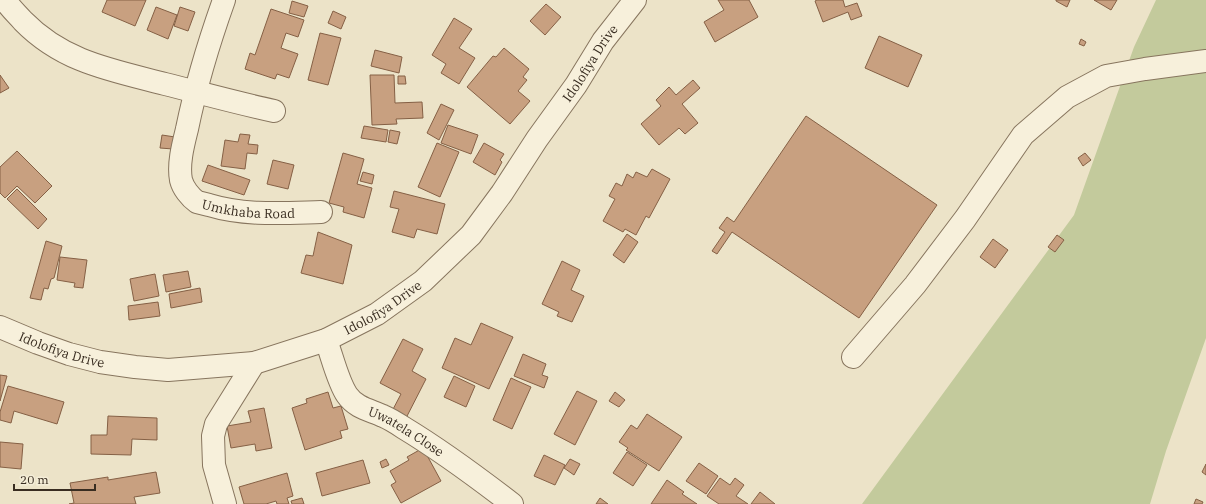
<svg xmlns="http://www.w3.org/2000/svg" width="1206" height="504" font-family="'IBM Plex Serif',serif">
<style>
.green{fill:#c3ca9c}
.building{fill:#c8a080;stroke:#856045}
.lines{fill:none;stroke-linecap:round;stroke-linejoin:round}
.minor-casing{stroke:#87755e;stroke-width:24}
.minor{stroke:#f7f0db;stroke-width:22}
.labels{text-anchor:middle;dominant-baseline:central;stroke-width:3;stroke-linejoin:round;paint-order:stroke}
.street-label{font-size:13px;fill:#392d21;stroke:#f4edd7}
</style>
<rect width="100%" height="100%" fill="#ece3c8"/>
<!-- green -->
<path class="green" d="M1156 0H1206V338L1166 451 1150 504H862L1074 215 1134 47Z"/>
<!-- building -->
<path class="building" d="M107 0H146L135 26 102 12Z
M718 0H749L758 17 715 42 704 22 724 10Z
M817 0H843L845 7 857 3 862 16 851 20 848 12 823 22 815 1Z
M1056 0H1070L1067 7 1056 1Z
M1094 0H1117L1111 10Z
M292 1 308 6 304 17 289 13Z
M546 4 561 17 545 35 530 21Z
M156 7 177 15 168 39 147 30Z
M180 7 195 12 188 31 174 26Z
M271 9 304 20 298 37 286 33 281 48 298 54 289 78 277 74 275 79 245 69 250 53 255 55Z
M333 11 346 17 341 29 328 23Z
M454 18 472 29 459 48 475 58 459 84 441 73 446 64 432 55Z
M320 33 341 38 328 85 308 80Z
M879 36 922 55 908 87 865 68Z
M1081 39 1086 42 1084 46 1079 44Z
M504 48 529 69 523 77 527 80 518 91 530 101 510 124 467 87 493 56 496 57Z
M375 50 402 57 399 73 371 66Z
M0 75 9 88 0 93Z
M370 75H394L395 103 422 102 423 118 396 119 397 124 372 125Z
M398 76H405L406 84H398Z
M693 80 700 88 682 104 698 123 685 134 679 128 659 145 641 124 661 106 656 100 669 87 676 95Z
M441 104 454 110 439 140 427 133Z
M806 116 937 205 859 318 732 232 717 254 712 251 725 232 719 228 727 217 734 222Z
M448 125 478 135 471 154 441 143Z
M364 126 388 130 386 142 361 138Z
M390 130 400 132 397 144 388 142Z
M240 134 250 135 248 144 258 145 257 154 247 153 245 169 221 166 225 140 238 142Z
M162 135 175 137 173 149 160 148Z
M437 143 459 152 440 197 418 187Z
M484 143 504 154 500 160 502 162 495 175 473 162Z
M17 151 52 186 35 203 17 186 5 198 0 193V167Z
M343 153 364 159 357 184 372 188 364 218 343 212 344 207 329 203Z
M1085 153 1091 160 1083 166 1078 158Z
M273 160 294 165 288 189 267 184Z
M208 165 250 180 244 195 202 181Z
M652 169 670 179 649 218 646 216 636 235 625 229 623 232 603 221 615 199 609 196 616 183 622 186 627 174 633 178 636 172 647 177Z
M363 172 374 175 372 184 360 181Z
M17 189 47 219 38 229 7 199Z
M394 191 445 204 437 234 417 229 414 238 392 232 399 209 390 207Z
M318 232 352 245 343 284 301 273 306 255 313 256Z
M627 234 638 242 624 263 613 255Z
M1057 235 1064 240 1055 252 1048 247Z
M993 239 1008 250 995 268 980 257Z
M46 241 62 246 54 278 51 279 48 289 44 288 41 300 30 298Z
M60 257 87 260 83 288 74 287 75 283 57 280Z
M562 261 580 270 571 290 584 296 572 322 557 316 559 312 542 304Z
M188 271 191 287 166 292 163 275Z
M155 274 159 296 134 301 130 279Z
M200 288 202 302 171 308 169 294Z
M158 302 160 316 129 320 128 306Z
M481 323 513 337 489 389 442 368 455 338 471 345Z
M403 339 423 349 412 371 426 379 404 422 390 415 401 394 380 383Z
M523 354 546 364 542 375 548 377 544 388 514 376Z
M0 375 7 376 0 401Z
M454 376 475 386 466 407 444 397Z
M511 378 531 387 512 429 493 420Z
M8 386 64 402 57 424 14 411 11 423 0 420V412Z
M577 391 597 401 575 445 554 434Z
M328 392 333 408 341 406 348 429 340 431 342 438 305 450 292 408 307 403 306 399Z
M615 392 625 400 619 407 609 401Z
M264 408 272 448 256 451 255 444 231 448 227 426 251 422 248 411Z
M647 414 682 437 659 471 626 450 628 448 619 442 631 425 637 429Z
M108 416 157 418V440L132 439 131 455 91 454V435H107Z
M0 442 23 444 21 469 0 467Z
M423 448 441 481 401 503 391 485 396 482 390 471 409 460 407 457Z
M627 452 647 465 633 486 613 473Z
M544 455 565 465 555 485 534 476Z
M386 459 389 465 382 468 380 462Z
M570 459 580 464 574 475 564 468Z
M363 460 370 483 322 496 316 473Z
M699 463 718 476 706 494 686 481Z
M1206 464V475L1202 472Z
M156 472 160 493 134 497 136 504H69L74 503 70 483 108 477V480Z
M287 473 293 496 287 498 289 504H277L276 501 266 504H244L239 487Z
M720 478 730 485 735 478 744 485 736 496 748 504H719L707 496Z
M667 480 684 492 682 494 697 504H651Z
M760 492 775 504H751Z
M302 498 304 504H292L291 501Z
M600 498 608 504H596Z
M1196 499 1203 502 1202 504H1194Z"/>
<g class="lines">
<defs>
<g id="minor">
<path d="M5 0C10 8 17 14 23 21 63 62 111 70 165 84 201 93 237 103 274 111"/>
<path id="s1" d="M224 0C209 42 196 85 187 129 183 145 178 164 181 180 183 188 190 197 197 202 201 203 205 204 209 205 245 216 284 213 321 212"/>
<path id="s2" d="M0 327 38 343 69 354 100 362 135 367 168 370 254 363 326 340 377 314 423 281 471 235 502 193 537 139 576 85 603 41 635 0"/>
<path id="s3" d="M326 340C332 356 338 382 347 395 356 408 370 410 383 416 390 419 398 424 404 428 442 451 477 477 512 504"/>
<path d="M853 357 915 285 965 219 1023 135 1067 97 1106 76 1145 69 1206 61"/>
<path d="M225 504 214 465 213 436 216 424 254 363"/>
</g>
</defs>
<!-- minor casing -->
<use href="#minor" class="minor-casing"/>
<!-- minor -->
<use href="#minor" class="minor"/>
</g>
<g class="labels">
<!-- street labels -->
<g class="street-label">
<text stroke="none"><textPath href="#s2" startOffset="726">Idolofiya Drive</textPath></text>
<text stroke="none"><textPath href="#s1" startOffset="266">Umkhaba Road</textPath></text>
<text stroke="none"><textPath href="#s2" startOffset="402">Idolofiya Drive</textPath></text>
<text stroke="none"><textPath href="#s2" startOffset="66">Idolofiya Drive</textPath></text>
<text stroke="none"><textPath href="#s3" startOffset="129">Uwatela Close</textPath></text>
</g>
</g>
<!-- scale -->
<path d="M14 484v6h81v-6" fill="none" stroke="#392d21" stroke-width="2"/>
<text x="20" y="484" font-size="12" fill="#392d21" stroke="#f4edd7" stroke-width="3" paint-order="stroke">20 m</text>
</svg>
